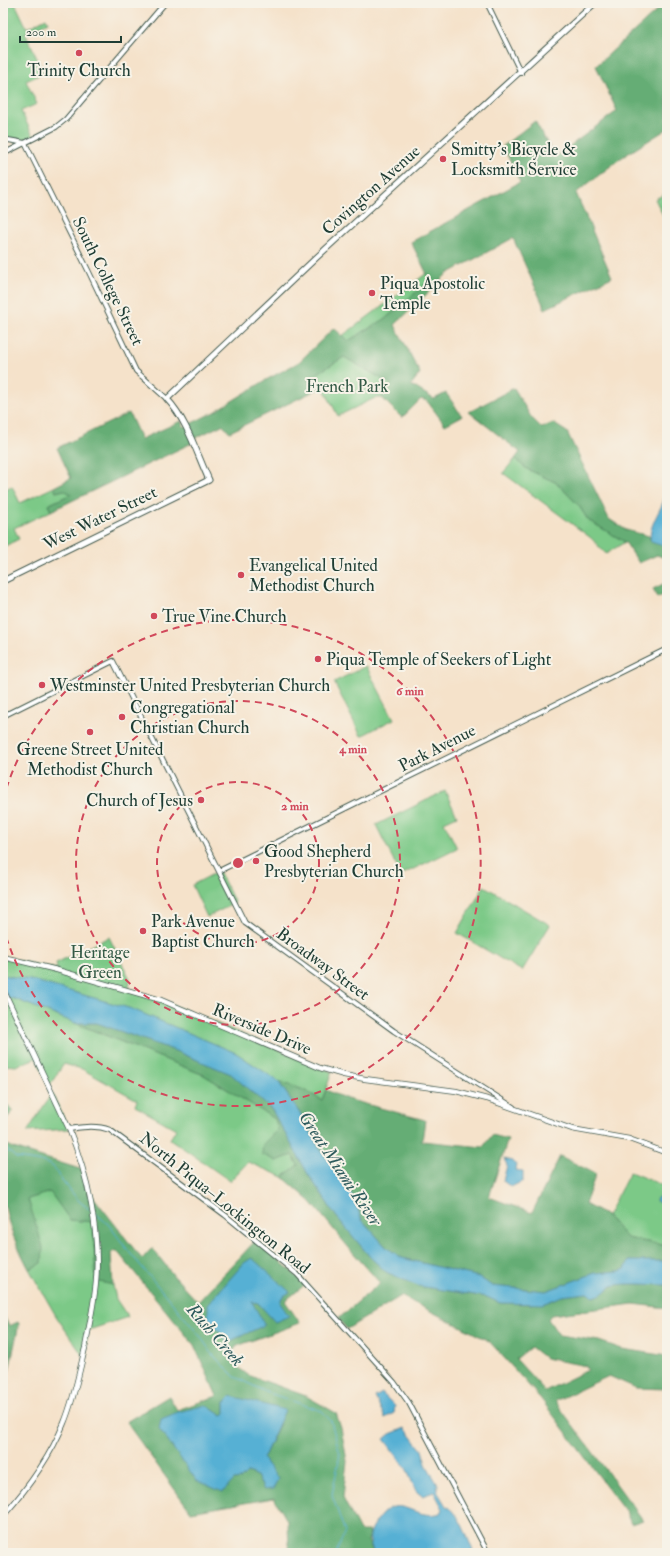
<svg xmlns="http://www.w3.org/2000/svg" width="670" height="1556" font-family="'IM FELL Double Pica',serif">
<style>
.green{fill:#7cc987;stroke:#4e835e}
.forest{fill:#65ad74;stroke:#427554;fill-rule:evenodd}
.water{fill:#57b0d4;stroke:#3b7684}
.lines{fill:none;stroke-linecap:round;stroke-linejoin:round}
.stream{stroke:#57b0d4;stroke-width:1}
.tertiary-casing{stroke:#3f564a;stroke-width:6}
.secondary-casing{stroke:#3f564a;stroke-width:6}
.primary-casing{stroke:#3f564a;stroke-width:7}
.tertiary{stroke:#fff;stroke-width:4}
.secondary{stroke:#fff;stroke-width:4.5}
.primary{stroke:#fff;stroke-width:5}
.ring{fill:none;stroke:#d1495b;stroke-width:2;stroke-dasharray:7 5}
.poi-dot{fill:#d1495b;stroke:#f7f3e8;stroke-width:1.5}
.labels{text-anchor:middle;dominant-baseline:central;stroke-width:4;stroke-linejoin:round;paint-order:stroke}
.poi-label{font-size:17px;fill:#1f3d34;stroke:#f7f3e8;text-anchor:start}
.street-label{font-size:17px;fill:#1f3d34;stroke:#f7f3e8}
.park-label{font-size:17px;fill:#325945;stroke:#f7f3e8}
.water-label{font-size:18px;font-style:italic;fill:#2d5a5c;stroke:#f7f3e8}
.centre{fill:#d1495b;stroke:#f7f3e8;stroke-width:2}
.ring-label{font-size:12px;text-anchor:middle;font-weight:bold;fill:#d1495b;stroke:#f7f3e8;stroke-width:4;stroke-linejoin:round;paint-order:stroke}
</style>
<rect width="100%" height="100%" fill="#f7f3e8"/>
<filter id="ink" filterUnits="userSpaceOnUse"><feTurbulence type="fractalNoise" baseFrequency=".025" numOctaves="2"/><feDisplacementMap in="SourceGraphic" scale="8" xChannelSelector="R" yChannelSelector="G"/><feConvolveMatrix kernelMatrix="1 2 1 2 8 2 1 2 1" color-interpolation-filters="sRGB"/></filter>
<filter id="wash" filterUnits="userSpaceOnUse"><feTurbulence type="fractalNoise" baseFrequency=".012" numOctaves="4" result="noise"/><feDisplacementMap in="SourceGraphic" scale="16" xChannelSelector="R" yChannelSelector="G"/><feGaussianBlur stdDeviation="0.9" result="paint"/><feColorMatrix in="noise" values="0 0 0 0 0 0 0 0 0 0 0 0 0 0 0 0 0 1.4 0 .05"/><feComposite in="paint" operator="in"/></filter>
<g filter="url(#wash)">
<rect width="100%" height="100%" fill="#f5e2ca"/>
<!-- green -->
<path class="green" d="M3 3H15L27 28 46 18 48 22 25 33 44 73 26 81 37 104 21 111 34 138 25 143 3 139Z
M667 193V223L655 199Z
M427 273 430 280 385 319 348 341 342 336Z
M344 357 391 384 382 398H375L338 416 323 387 314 391 308 379Z
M515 459 527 469 557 483 579 506 588 520 625 542 606 554 591 538 503 473Z
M12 486 20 503 54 487 56 492 64 490 71 494 48 505 51 511 14 528 19 539 3 547V514L6 513 3 506V490Z
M366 666 394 719 361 736 334 682Z
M445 791 457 816 444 822 457 848 401 875 376 825Z
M219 871 235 903 207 917 192 885Z
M484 886 550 925 522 971 457 933Z
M109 937 130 979 129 990 161 1000 332 1072 322 1100 304 1090 278 1081 236 1053 132 1009 35 981 3 975V957L57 969 56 963Z
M3 997 15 999 204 1075 275 1119 278 1129 263 1144 276 1161 292 1155 298 1165 283 1177 248 1162 230 1181 170 1139 176 1129 135 1106 137 1100 82 1069 64 1064 49 1086 36 1058 16 1066 3 1065Z
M52 1093 69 1129 27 1132Z
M630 1172 667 1187V1195L665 1194 660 1203 667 1204V1246L627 1238 607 1216Z
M50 1192 70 1220 93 1222 96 1281 113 1285 116 1299 128 1317 89 1330 83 1356 56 1316 29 1269 42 1263 28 1199Z"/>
<!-- forest -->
<path class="forest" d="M665 3H667V129L621 158 576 193 612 277 545 309 513 238 447 274 395 325 420 373 411 385 434 399 446 393 462 416 445 425 427 401 421 399 402 418 382 398 391 384 344 357 308 379 314 391 230 432 222 425 191 440 192 443 51 511 48 505 71 494 64 490 56 492 54 487 71 478 57 448 129 413 141 439 181 421 184 427 214 412 266 380 299 362 334 328 348 341 385 319 430 280 411 242 520 182 503 146 535 121 555 157 617 111 596 66Z
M514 388 531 417 542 428 553 423 567 432 609 519 626 530 649 536 651 542 667 547V559L657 555 639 563 625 542 588 520 579 506 557 483 527 469 515 459 520 452 469 412Z
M667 582V593L657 598 653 589Z
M75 1023H97L173 1050 231 1074 272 1110 308 1174 336 1216 370 1257 386 1272 418 1286 487 1297 500 1303 531 1304 553 1300 561 1296 587 1293 594 1297C601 1295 606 1289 613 1286 624 1282 654 1285 667 1285V1308L633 1304 551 1315 548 1319 559 1335 599 1341 622 1349 667 1356V1389L636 1388 609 1376 555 1401 643 1520 631 1524 626 1512 541 1399 489 1341 401 1296 347 1329 338 1319 380 1283 349 1248 311 1202 283 1177 298 1165 292 1155 276 1161 262 1154 263 1144 278 1129 275 1119 204 1075ZM531 1347 545 1358 586 1366 588 1370 545 1391 516 1359Z
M278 1081 304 1090 322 1100 326 1090 347 1099 425 1120 422 1141 483 1147 492 1135 508 1139 489 1197 532 1213 560 1156 596 1174 585 1204 607 1216 627 1238 667 1246V1261H629L625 1269 619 1271 595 1273 546 1291 492 1286 479 1277 402 1258 386 1247 362 1220 353 1197 317 1144 305 1121Z
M3 1100 13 1111 3 1123Z
M3 1143 14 1148 83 1170 88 1190 142 1259 152 1248 174 1276 198 1302 256 1240 306 1284 285 1301 300 1323 237 1346 231 1353 234 1364 248 1375 306 1396 336 1413 341 1428 347 1461 343 1498 360 1531H370L368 1541 374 1553H289L288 1522 274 1498 191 1512 126 1422 169 1396 177 1410 217 1396 194 1345 116 1250 111 1253 113 1285 96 1281 93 1222 70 1220 50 1192 28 1199 43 1247 42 1263 29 1269C18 1248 9 1230 5 1206L3 1207ZM290 1292 282 1297 275 1321 258 1303 251 1302ZM225 1402 280 1423 263 1459 277 1479 264 1490 257 1476 248 1472 241 1479 234 1480 223 1491 205 1405 222 1416 225 1413Z
M3 1314 9 1326 18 1322 19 1324 9 1371 3 1375Z"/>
<!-- water -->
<path class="water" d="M667 471V547L651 542C647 529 659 513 664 500 667 490 663 481 667 471Z
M3 975 35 981 132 1009 236 1053 278 1081 305 1121 317 1144 353 1197 362 1220 386 1247 402 1258 479 1277 492 1286 546 1291 595 1273 619 1271 625 1269 629 1261H667V1285C655 1285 623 1282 612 1286 604 1290 606 1294 593 1297L587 1293 562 1296 543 1304 500 1303 487 1297 418 1286 386 1272 370 1257 336 1216 308 1174 272 1110 231 1074 173 1050 97 1023H75L15 999 3 997Z
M504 1159 513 1161 516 1165 515 1170 523 1171V1181L511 1187 503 1181 507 1165Z
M665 1194 667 1195V1204L660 1203 656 1201 657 1198Z
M252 1258 290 1292 282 1297 280 1303 289 1316 275 1322 258 1303 252 1302 265 1325 228 1342 208 1318V1304L244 1263Z
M382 1393 395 1406 394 1413 385 1418 375 1397Z
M231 1396 285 1410 263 1459 278 1479 273 1489 264 1490 257 1476 248 1472 241 1479 234 1480 223 1492 197 1481 159 1429 161 1419 178 1412 206 1405 222 1416 225 1413V1402Z
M405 1428 422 1450 426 1464 438 1485 437 1491 446 1506C459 1510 468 1540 474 1553H374C368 1540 368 1534 376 1522 398 1488 412 1522 441 1513L443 1509 434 1492 422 1496 416 1491 406 1468 384 1439 390 1434Z"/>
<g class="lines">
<!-- stream -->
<path class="stream" d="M3 1146 16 1158 44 1162 54 1167 58 1175 79 1201 89 1209
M95 1213 108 1224 130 1253 200 1336 213 1355 235 1377 266 1392 322 1411 331 1421 340 1454 332 1495 345 1532 336 1553"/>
</g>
</g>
<g filter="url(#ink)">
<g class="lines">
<defs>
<path id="tertiary" d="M487 3 521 73
M3 139 25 143 88 270 136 371 167 399
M3 154 56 127 66 119 165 3
M3 716 113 661 245 923 394 1031 513 1107
M219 871 667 649
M69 1129C84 1127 96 1125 110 1130L225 1215 297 1274 394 1382 409 1403 488 1553"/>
<path id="secondary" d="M3 957 57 970 161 1000 320 1068 344 1075 365 1079 456 1091 487 1099 572 1129 629 1139 667 1153
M3 989 69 1129C88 1176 100 1231 96 1282 94 1305 89 1326 85 1348 79 1373 74 1399 64 1423 50 1458 27 1489 3 1516"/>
<path id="primary" d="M3 581 209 480C197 454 187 420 167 399L317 257 595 3"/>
</defs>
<!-- tertiary casing -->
<use href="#tertiary" class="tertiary-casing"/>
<!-- secondary casing -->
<use href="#secondary" class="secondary-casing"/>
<!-- primary casing -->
<use href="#primary" class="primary-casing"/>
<!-- tertiary -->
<use href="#tertiary" class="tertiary"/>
<!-- secondary -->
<use href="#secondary" class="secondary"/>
<!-- primary -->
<use href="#primary" class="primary"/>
</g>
</g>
<!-- distance rings -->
<g class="ring">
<circle cx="238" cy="863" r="81"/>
<circle cx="238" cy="863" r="162"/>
<path d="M3 800A243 243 0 1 1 3 926"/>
</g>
<!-- markers -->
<g class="poi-dot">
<circle cx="79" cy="53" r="4"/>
<circle cx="443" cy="159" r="4"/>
<circle cx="372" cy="293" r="4"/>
<circle cx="241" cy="575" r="4"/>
<circle cx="154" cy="616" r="4"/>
<circle cx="318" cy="659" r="4"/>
<circle cx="42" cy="685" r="4"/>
<circle cx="122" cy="717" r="4"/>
<circle cx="90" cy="732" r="4"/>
<circle cx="201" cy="800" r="4"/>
<circle cx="256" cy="861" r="4"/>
<circle cx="143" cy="931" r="4"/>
</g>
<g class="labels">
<!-- poi labels -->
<g class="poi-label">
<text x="79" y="70" text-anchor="middle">Trinity Church</text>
<text x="451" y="149">Smitty's Bicycle &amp;<tspan x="451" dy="20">Locksmith Service</tspan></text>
<text x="380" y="283">Piqua Apostolic<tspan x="380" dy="20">Temple</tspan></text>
<text x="249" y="565">Evangelical United<tspan x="249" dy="20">Methodist Church</tspan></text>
<text x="162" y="616">True Vine Church</text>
<text x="326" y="659">Piqua Temple of Seekers of Light</text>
<text x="50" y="685">Westminster United Presbyterian Church</text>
<text x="130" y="707">Congregational<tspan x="130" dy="20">Christian Church</tspan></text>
<text x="90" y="749" text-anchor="middle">Greene Street United<tspan x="90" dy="20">Methodist Church</tspan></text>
<text x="193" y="800" text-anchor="end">Church of Jesus</text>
<text x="264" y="851">Good Shepherd<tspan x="264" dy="20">Presbyterian Church</tspan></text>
<text x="151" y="921">Park Avenue<tspan x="151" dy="20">Baptist Church</tspan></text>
</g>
<!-- street labels -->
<g class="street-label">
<text transform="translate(371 190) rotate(-42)">Covington Avenue</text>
<text transform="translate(108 281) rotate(64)">South College Street</text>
<text transform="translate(100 518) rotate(-26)">West Water Street</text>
<text transform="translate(437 748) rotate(-27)">Park Avenue</text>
<text transform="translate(323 964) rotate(36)">Broadway Street</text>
<text transform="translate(262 1029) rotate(23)">Riverside Drive</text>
<text transform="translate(225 1203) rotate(39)">North Piqua–Lockington Road</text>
</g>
<!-- park labels -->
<g class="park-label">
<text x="347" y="386">French Park</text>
<text x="100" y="952">Heritage<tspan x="100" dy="20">Green</tspan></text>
</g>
<!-- water labels -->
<g class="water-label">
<text transform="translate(340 1169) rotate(56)">Great Miami River</text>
<text transform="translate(215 1335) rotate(49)">Rush Creek</text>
</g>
</g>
<circle cx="238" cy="863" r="6" class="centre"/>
<g class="ring-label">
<text x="410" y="695">6 min</text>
<text x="353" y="753">4 min</text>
<text x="295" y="810">2 min</text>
</g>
<!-- margin -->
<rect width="670" height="1556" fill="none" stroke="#f7f3e8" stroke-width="16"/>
<!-- scale -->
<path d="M20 36v6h101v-6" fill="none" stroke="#1f3d34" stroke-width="2"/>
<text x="26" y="36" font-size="12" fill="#1f3d34" stroke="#f7f3e8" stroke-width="3" paint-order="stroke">200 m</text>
</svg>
